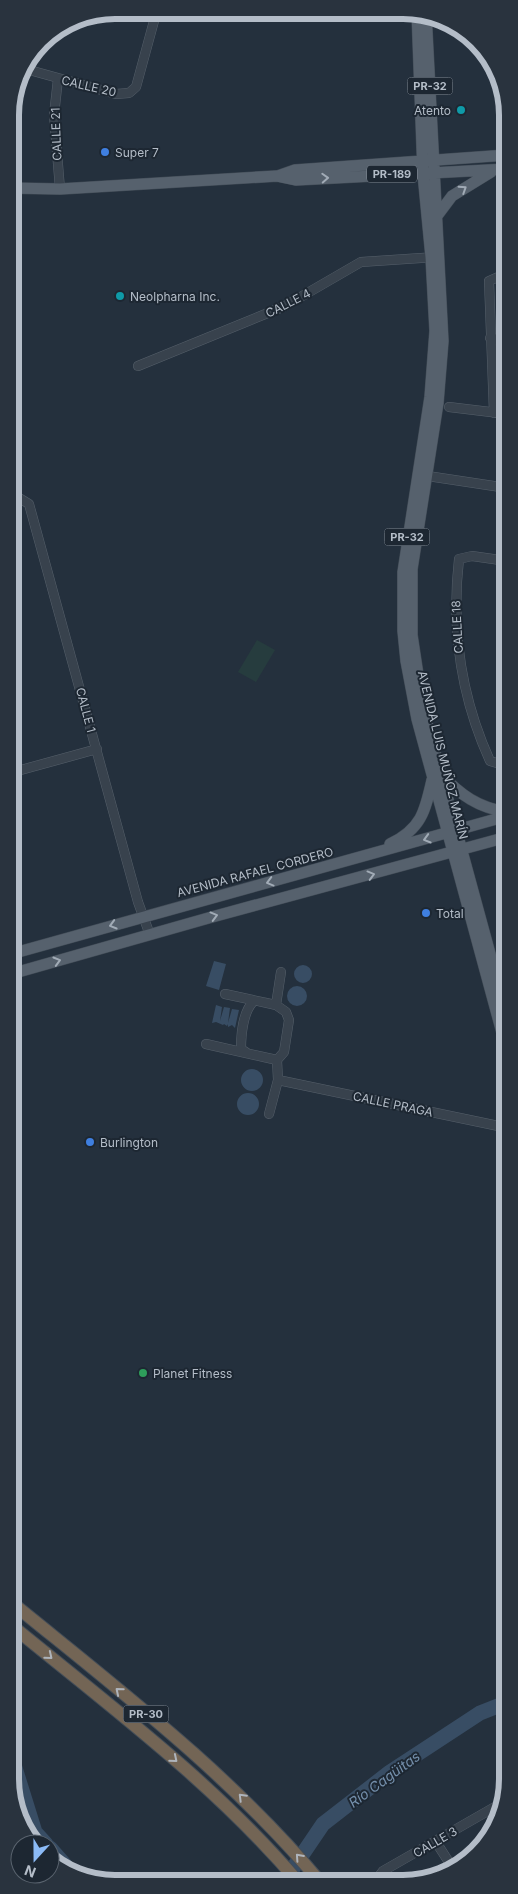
<svg xmlns="http://www.w3.org/2000/svg" width="518" height="1894" font-family="Inter,sans-serif">
<style>
.green{fill:#263c3e}
.water{fill:#384d64}
.lines{fill:none;stroke-linecap:round;stroke-linejoin:round}
.river{stroke:#384d64;stroke-width:15}
.minor-casing{stroke:#56606b;stroke-width:10}
.major-casing{stroke:#414b56;stroke-width:12}
.highway-casing{stroke:#434d58;stroke-width:14}
.minor{stroke:#38424d;stroke-width:9}
.major{stroke:#56616d;stroke-width:11}
.highway{stroke:#736555;stroke-width:12}
.oneway{stroke:#a1abb6}
.oneway2{stroke:#aeb4bc}
.culture-dot{fill:#0f9aa8;stroke:#1d2732;stroke-width:2}
.shop-dot{fill:#3f7fe0;stroke:#1d2732;stroke-width:2}
.leisure-dot{fill:#2e9e5b;stroke:#1d2732;stroke-width:2}
.labels{text-anchor:middle;dominant-baseline:central;stroke-width:4;stroke-linejoin:round;paint-order:stroke}
.shield{fill:#1d2732;stroke:#87909b;stroke-width:1}
.shield-label{font-size:11px;font-weight:bold;fill:#b4bdc8}
.street-label{font-size:12px;fill:#b4bdc8;stroke:#1d2732}
.poi-label{font-size:12px;fill:#b4bdc8;stroke:#1d2732;text-anchor:start}
.water-label{font-size:14px;font-style:italic;fill:#748fab;stroke:#1d2732}
.rim{fill:none;stroke:#b4bdc8;stroke-width:6}
</style>
<rect width="100%" height="100%" fill="#24303d"/>
<!-- green -->
<path class="green" d="M257 640 275 650 256 682 238 672Z"/>
<!-- water -->
<path class="water" d="M214 961 226 964 219 990 206 986Z
M294 974a9 9 0 1 1 18 0a9 9 0 1 1-18 0Z
M287 996a10 10 0 1 1 20 0a10 10 0 1 1-20 0Z
M216 1005 222 1007 220 1021 224 1007 230 1008 228 1023 232 1009 239 1010 235 1028 232 1025 228 1027V1024L227 1026 224 1024 223 1025 216 1022 212 1023Z
M241 1080a11 11 0 1 1 22 0a11 11 0 1 1-22 0Z
M237 1104a11 11 0 1 1 22 0a11 11 0 1 1-22 0Z"/>
<g class="lines">
<!-- river -->
<path class="river" d="M11 1755 35 1832 46 1844
M50 1848 65 1865
M283 1883 323 1824 390 1772 480 1713 508 1702"/>
<defs>
<path id="minor" d="M22 68 116 94 129 93 136 87 157 10
M58 79 54 115 60 189
M490 338 507 341
M138 366 285 306 361 262 436 257
M449 407 507 414
M494 413 489 281 507 273
M421 475 507 488
M10 495 16 496 29 504 138 902 150 935
M507 561 472 556 459 559C451 629 461 697 490 761L507 766
M10 773 97 749
M225 994 276 1005 286 1012 289 1020 284 1052 277 1060 278 1080 269 1114
M276 1005 281 972
M206 1044 277 1060
M247 1053 241 1049C241 1035 243 1011 254 1001
M278 1080 508 1128
M436 1842 454 1870
M374 1883 383 1871 500 1804"/>
<path id="major" d="M417 12 423 174 431 257 435 331 430 397 403 572V631L406 661 417 719 507 1051
M426 13 443 341 438 403 412 569V635L423 708 507 1016
M278 176 295 170 507 155
M10 188 60 189 277 176 296 180 507 169
M437 216 452 196 491 172
M441 774C460 795 479 808 507 812
M390 844C421 829 425 812 432 780
M11 954 507 816
M11 974 212 917 507 837"/>
<path id="highway" d="M11 1602C119 1690 231 1775 321 1883
M11 1625C110 1706 215 1784 299 1883"/>
</defs>
<!-- minor casing -->
<use href="#minor" class="minor-casing"/>
<!-- major casing -->
<use href="#major" class="major-casing"/>
<!-- highway casing -->
<use href="#highway" class="highway-casing"/>
<!-- minor -->
<use href="#minor" class="minor"/>
<!-- major -->
<use href="#major" class="major"/>
<!-- highway -->
<use href="#highway" class="highway"/>
</g>
<!-- one-way arrows -->
<defs><path id="oneway-chevron" d="M-2-3.5L2.5 0L-2 3.5" fill="none" stroke-width="1.6" stroke-linecap="round" stroke-linejoin="round" transform="scale(1.25)"/></defs>
<g class="oneway">
<use href="#oneway-chevron" transform="translate(325 178) rotate(-3)"/>
<use href="#oneway-chevron" transform="translate(463 189) rotate(-33)"/>
<use href="#oneway-chevron" transform="translate(427 839) rotate(164)"/>
<use href="#oneway-chevron" transform="translate(371 875) rotate(-15)"/>
<use href="#oneway-chevron" transform="translate(270 882) rotate(165)"/>
<use href="#oneway-chevron" transform="translate(214 916) rotate(-15)"/>
<use href="#oneway-chevron" transform="translate(113 925) rotate(164)"/>
<use href="#oneway-chevron" transform="translate(57 961) rotate(-16)"/>
</g>
<g class="oneway2">
<use href="#oneway-chevron" transform="translate(49 1656) rotate(39)"/>
<use href="#oneway-chevron" transform="translate(119 1691) rotate(-140)"/>
<use href="#oneway-chevron" transform="translate(174 1759) rotate(40)"/>
<use href="#oneway-chevron" transform="translate(242 1797) rotate(-135)"/>
<use href="#oneway-chevron" transform="translate(299 1857) rotate(-132)"/>
</g>
<!-- markers -->
<g class="culture-dot">
<circle cx="461" cy="110" r="5"/>
<circle cx="120" cy="296" r="5"/>
</g>
<g class="shop-dot">
<circle cx="105" cy="152" r="5"/>
<circle cx="426" cy="913" r="5"/>
<circle cx="90" cy="1142" r="5"/>
</g>
<circle class="leisure-dot" cx="143" cy="1373" r="5"/>
<g class="labels">
<!-- shield labels -->
<g class="shield">
<rect x="407.5" y="77.5" width="45" height="17" rx="4"/>
<rect x="367" y="165.5" width="50" height="17" rx="4"/>
<rect x="384.5" y="528.5" width="45" height="17" rx="4"/>
<rect x="123.5" y="1705.5" width="45" height="17" rx="4"/>
</g>
<g class="shield-label">
<text x="430" y="86">PR-32</text>
<text x="392" y="174">PR-189</text>
<text x="407" y="537">PR-32</text>
<text x="146" y="1714">PR-30</text>
</g>
<!-- street labels -->
<g class="street-label">
<text transform="translate(89 86) rotate(13)">CALLE 20</text>
<text transform="translate(56 134) rotate(-92)">CALLE 21</text>
<text transform="translate(288 303) rotate(-27)">CALLE 4</text>
<text transform="translate(457 627) rotate(-93)">CALLE 18</text>
<text transform="translate(86 710) rotate(75)">CALLE 1</text>
<text transform="translate(443 755) rotate(76)">AVENIDA LUIS MUÑOZ MARÍN</text>
<text transform="translate(255 872) rotate(-15)">AVENIDA RAFAEL CORDERO</text>
<text transform="translate(393 1104) rotate(12)">CALLE PRAGA</text>
<text transform="translate(435 1842) rotate(-30)">CALLE 3</text>
</g>
<!-- poi labels -->
<g class="poi-label">
<text x="451" y="110" text-anchor="end">Atento</text>
<text x="115" y="152">Super 7</text>
<text x="130" y="296">Neolpharna Inc.</text>
<text x="436" y="913">Total</text>
<text x="100" y="1142">Burlington</text>
<text x="153" y="1373">Planet Fitness</text>
</g>
<!-- water labels -->
<g class="water-label">
<text transform="translate(384 1779) rotate(-36)">Río Cagüitas</text>
</g>
</g>
<!-- crop -->
<path d="M0 0H518V1894H0ZM115 19H403A96 96 0 0 1 499 115V1779A96 96 0 0 1 403 1875H115A96 96 0 0 1 19 1779V115A96 96 0 0 1 115 19Z" fill="#29333e" fill-rule="evenodd"/>
<path class="rim" d="M115 19H403A96 96 0 0 1 499 115V1779A96 96 0 0 1 403 1875H115A96 96 0 0 1 19 1779V115A96 96 0 0 1 115 19Z"/>
<!-- north arrow -->
<g transform="translate(35 1859) rotate(201)"><circle r="24" fill="#1d2732" stroke="#59636e"/>
<path d="M0-4L9 19L0 12L-9 19Z" fill="#8bbaf6"/>
<text y="-8" font-size="14" font-weight="bold" text-anchor="middle" fill="#b4bdc8">N</text>
</g>
</svg>
